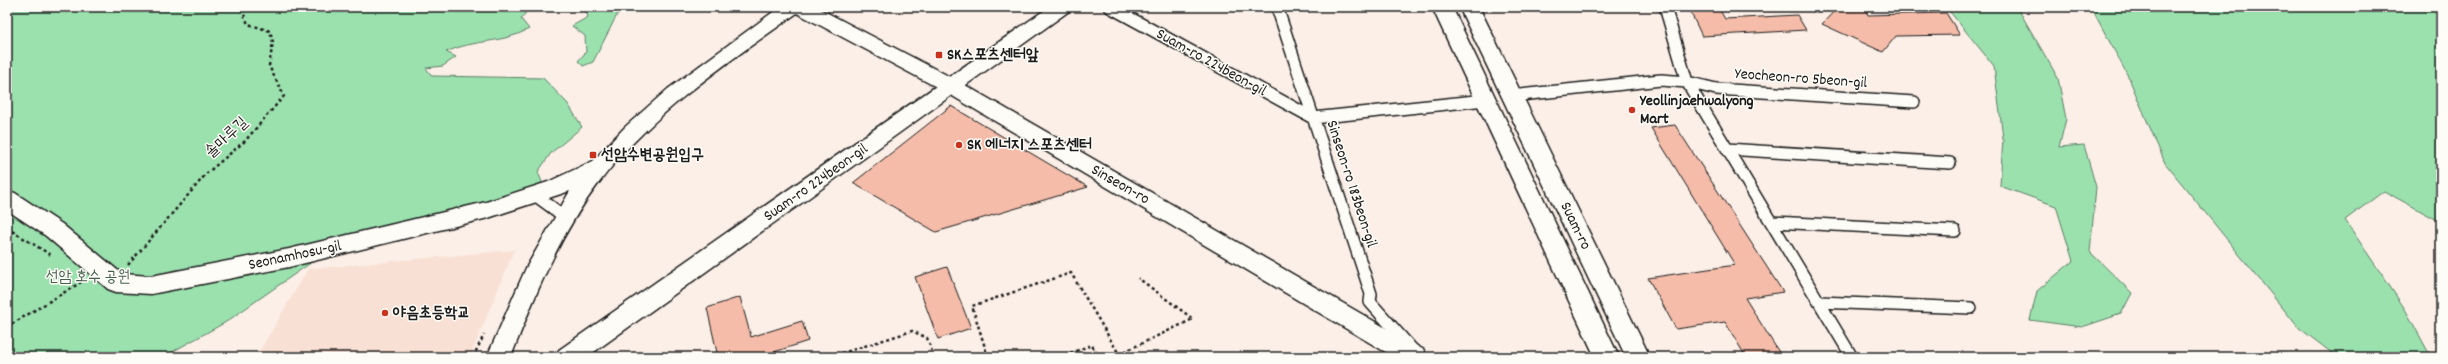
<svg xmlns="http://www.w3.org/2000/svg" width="2448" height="364" font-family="Dekko,'Poor Story',sans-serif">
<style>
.built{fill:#f9e0d4}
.green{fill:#9be1ae;stroke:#5c7e65}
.building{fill:#f4bca9;stroke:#1c1c1c}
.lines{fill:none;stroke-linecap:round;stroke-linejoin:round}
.service-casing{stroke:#1c1c1c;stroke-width:14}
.minor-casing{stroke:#1c1c1c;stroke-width:3}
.tertiary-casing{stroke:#1c1c1c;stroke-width:3}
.secondary-casing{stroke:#1c1c1c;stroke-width:3}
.path{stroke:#1c1c1c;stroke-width:2.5;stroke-dasharray:3 3;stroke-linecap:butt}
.service{stroke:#fdfcf7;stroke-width:11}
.minor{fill:#fdfcf7;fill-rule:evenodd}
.tertiary{fill:#fdfcf7;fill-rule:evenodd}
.secondary{fill:#fdfcf7;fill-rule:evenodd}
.poi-dot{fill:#c8321e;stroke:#fdfcf7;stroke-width:1.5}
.labels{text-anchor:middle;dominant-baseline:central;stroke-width:3;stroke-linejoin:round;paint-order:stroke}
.poi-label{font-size:16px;font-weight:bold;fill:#1c1c1c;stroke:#fdfcf7;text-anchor:start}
.street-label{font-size:16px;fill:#1c1c1c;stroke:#fdfcf7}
.park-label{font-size:16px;fill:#48614f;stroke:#fdfcf7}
</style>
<rect width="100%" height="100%" fill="#fbefe7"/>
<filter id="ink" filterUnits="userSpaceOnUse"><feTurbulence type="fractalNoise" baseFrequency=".025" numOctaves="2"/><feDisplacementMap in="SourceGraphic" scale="8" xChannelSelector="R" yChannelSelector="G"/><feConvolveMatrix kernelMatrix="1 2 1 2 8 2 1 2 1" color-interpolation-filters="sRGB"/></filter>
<g filter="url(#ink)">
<!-- built -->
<path class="built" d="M514 250 470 357H256L308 269Z"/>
<!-- green -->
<path class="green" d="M7 7H621L593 62 583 66 578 61 586 52 585 36 572 26 588 17 585 8 528 10 521 19 529 29C502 44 474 39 446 52L456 57 443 66 426 68 432 76 543 78 568 104 582 127 551 153 538 172 545 190 342 241 226 322 163 357H7Z
M1946 7H2017L2058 78 2066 119 2059 147 2084 145 2096 187 2090 252 2132 293 2121 314 2082 327 2030 320 2037 291 2073 261 2056 206 2000 186 2003 138 1994 66Z
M2091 7H2441V222L2384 191 2345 220 2405 309 2431 357H2337L2298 327 2165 163 2128 76Z"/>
<!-- building -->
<path class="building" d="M1688 7H1718L1725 19 1797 15 1806 30 1702 36Z
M1838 7H1864L1868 15 1946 13 1960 35 1896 36 1883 52 1822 24Z
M951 106 1088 187 936 232 853 183Z
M1675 125 1783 292 1745 298 1782 357H1746L1725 322 1676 329 1648 278 1735 265 1651 128Z
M947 267 971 328 938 339 915 277Z
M740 297 751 337 802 321 808 341 759 357H718L707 308Z"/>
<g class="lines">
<defs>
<path id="service" d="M1110 7 1313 118 1485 100
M1277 7 1371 294 1370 302 1419 357
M1665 7 1687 82 1852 357
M1511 96 1661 80 1687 82 1716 89 1914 102
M1727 149 1950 163
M535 195 565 217
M1771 222 1955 231
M1819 302 1971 308"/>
<path id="minor" d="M1049 7H1072L1069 11 587 357H556L559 350Z"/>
<path id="tertiary" d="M780 7H816L958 81 1424 350 1427 357H1394L944 91 797 13C727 63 650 114 598 184 559 235 534 297 511 357H487L526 268 570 191 488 218 289 267 151 294 116 292 108 289 46 236 7 210V191L15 193 62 224 122 274 151 276 289 249 486 202 548 182 593 161 625 127 668 89Z"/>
<path id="secondary" d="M1432 7H1452L1619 357H1595Z
M1459 7H1479L1650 357H1626Z"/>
</defs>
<!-- service casing -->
<use href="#service" class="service-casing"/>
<!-- minor casing -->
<use href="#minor" class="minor-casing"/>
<!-- tertiary casing -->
<use href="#tertiary" class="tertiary-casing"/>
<!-- secondary casing -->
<use href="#secondary" class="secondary-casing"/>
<!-- path -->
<path class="path" d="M7 228 51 255
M128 265 207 173 245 141 284 96 269 66 273 42 270 31 248 24 241 7
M7 327 83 281
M473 357 484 335
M830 357 912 331 927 338 934 357
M988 357 972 306 1071 273 1119 354
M1059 357 1092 345 1098 357
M1113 357 1193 319 1138 278"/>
<!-- service -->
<use href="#service" class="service"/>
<!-- minor -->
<use href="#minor" class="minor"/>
<!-- tertiary -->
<use href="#tertiary" class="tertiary"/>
<!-- secondary -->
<use href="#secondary" class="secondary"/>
</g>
</g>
<!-- markers -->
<g class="poi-dot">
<rect x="935" y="51" width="8" height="8" rx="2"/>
<circle cx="1632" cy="110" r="4"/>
<circle cx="959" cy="145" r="4"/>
<rect x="589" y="151" width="8" height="8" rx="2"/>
<circle cx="385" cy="313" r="4"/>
</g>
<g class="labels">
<!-- poi labels -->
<g class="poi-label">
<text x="947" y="55">SK스포츠센터앞</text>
<text x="1640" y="101">Yeollinjaehwalyong<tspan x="1640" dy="18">Mart</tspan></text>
<text x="967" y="145">SK 에너지 스포츠센터</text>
<text x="601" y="155">선암수변공원입구</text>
<text x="393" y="313">야음초등학교</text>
</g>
<!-- street labels -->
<g class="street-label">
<text transform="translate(1211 63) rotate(29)">Suam-ro 224beon-gil</text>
<text transform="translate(1801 79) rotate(4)">Yeocheon-ro 5beon-gil</text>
<text transform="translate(227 138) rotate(-43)">솔마루길</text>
<text transform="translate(816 183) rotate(-35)">Suam-ro 224beon-gil</text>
<text transform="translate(1351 184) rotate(72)">Sinseon-ro 183beon-gil</text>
<text transform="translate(1120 185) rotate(30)">Sinseon-ro</text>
<text transform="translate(1575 226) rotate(64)">Suam-ro</text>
<text transform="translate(295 256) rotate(-12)">Seonamhosu-gil</text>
</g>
<!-- park labels -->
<g class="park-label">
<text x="88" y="277">선암 호수 공원</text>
</g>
</g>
<!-- margin -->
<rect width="2448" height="364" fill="none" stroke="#fdfcf7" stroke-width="24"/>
<rect x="12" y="12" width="2424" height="340" fill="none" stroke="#1c1c1c" stroke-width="1.5" filter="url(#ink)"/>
</svg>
